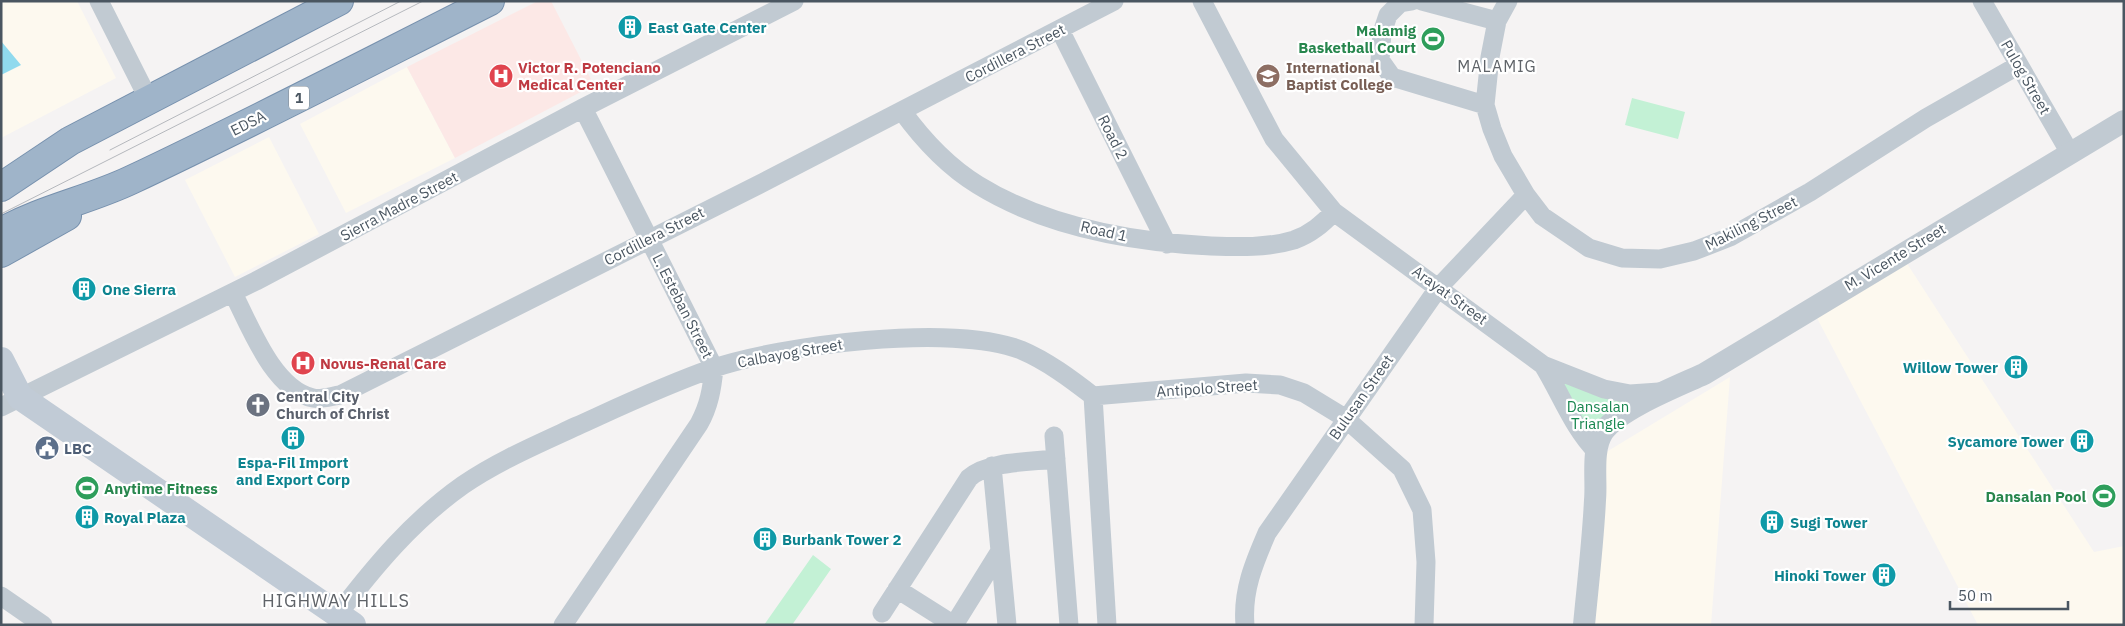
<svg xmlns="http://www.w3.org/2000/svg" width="2125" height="626" font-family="'IBM Plex Sans',sans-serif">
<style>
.commercial{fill:#fdf9ef}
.medical{fill:#fce8e6}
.green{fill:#c3f1d5}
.water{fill:#90daee}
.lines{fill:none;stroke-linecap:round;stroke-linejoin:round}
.trunk-casing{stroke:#7690ad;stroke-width:30}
.minor{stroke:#c1cad2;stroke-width:19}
.tertiary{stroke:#c1cad2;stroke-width:22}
.secondary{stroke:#c1cbd6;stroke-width:26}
.trunk{stroke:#9fb4c9;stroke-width:28}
.tram{stroke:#b5b8bd;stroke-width:1}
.labels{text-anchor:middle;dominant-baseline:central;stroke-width:4.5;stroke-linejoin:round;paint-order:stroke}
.shield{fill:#fff;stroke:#808990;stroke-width:1}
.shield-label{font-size:14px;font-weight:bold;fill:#4a5661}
.culture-label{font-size:15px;font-weight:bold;fill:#0d838f;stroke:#fff;text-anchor:start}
.leisure-label{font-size:15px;font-weight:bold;fill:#27864d;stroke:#fff;text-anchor:end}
.street-label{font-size:15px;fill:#4a5661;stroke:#fff}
.health-label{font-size:15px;font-weight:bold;fill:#be3a42;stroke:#fff;text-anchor:start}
.education-label{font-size:15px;font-weight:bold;fill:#785e54;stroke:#fff;text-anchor:start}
.worship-label{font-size:15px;font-weight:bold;fill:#5b616d;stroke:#fff;text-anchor:start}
.park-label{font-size:15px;fill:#17864f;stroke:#fff}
.service-label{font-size:15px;font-weight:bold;fill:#4e5e75;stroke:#fff;text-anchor:start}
.neighbourhood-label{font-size:16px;letter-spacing:1px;fill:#5f6368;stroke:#fff}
.quarter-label{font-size:18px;letter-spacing:1px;fill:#5f6368;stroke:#fff}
</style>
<rect width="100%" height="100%" fill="#f5f3f3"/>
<!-- commercial -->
<path class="commercial" d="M1 1H77L116 78 1 138Z
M407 67 455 158 346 213 300 124Z
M269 137 319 234 235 277 185 180Z
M1906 262 2094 552 2124 546V625H1978L1817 318Z
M1730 377 1711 625H1594L1603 454Z"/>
<!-- medical -->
<path class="medical" d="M538 1H551L594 85 455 158 407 67Z"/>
<!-- green -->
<path class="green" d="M1632 98 1685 112 1678 139 1625 125Z
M1558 378 1645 402 1593 450Z
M813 555 831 569 792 625H764Z"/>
<!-- water -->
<path class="water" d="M1 41 21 65 1 75Z"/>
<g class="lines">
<defs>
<path id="trunk" d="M1 187 70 141 339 1
M1 232C42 209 89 200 131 180 252 123 371 61 490 1
M1 253 67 216"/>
</defs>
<!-- trunk casing -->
<use href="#trunk" class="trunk-casing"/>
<!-- minor -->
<path class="minor" d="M99 1 149 100
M1202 1 1274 139 1334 212 1543 365C1561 394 1573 428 1597 452
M1412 1 1400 3 1388 15 1382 33 1380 60 1392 77 1485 105
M1422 1 1497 21
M1508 1 1497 21 1490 57 1485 105 1492 129 1503 156 1526 195 1542 216 1589 248 1622 258 1660 259 1694 251 1730 237 1810 192 1926 118 2019 65
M1982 1 2070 153
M1060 30 1167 244
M902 111C923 140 947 166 978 185 1046 227 1132 242 1211 246 1238 247 1268 248 1294 240 1311 234 1322 224 1334 212
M233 293C250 326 273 389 313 398 321 400 332 396 340 395L764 182 1114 1
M1543 365 1604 389 1630 394 1659 392
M1093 396 1246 383 1280 385 1304 393 1345 418 1402 469 1422 510 1426 562 1424 625
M1093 396 1107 625
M1 407 256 281 583 108 794 1
M1054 436 1069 625
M992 466 1007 625
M897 589 954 625
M1 596 43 625
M882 613 969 478C987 461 1031 462 1056 459
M338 614C375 566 412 521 463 485 498 461 538 444 577 426 621 406 665 385 711 369 782 345 951 323 1021 350 1047 361 1071 379 1093 396
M563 625 699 424C709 406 712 389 714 368L583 108
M954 625 1000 551
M1245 625C1242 591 1254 563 1267 533L1439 287 1526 195"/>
<!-- tertiary -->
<path class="tertiary" d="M1584 625C1588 583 1593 541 1595 500 1597 480 1591 450 1603 432 1619 409 1678 386 1704 374L2124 121"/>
<!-- secondary -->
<path class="secondary" d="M1 360 20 397 353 625"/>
<!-- trunk -->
<use href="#trunk" class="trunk"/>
<!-- tram -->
<path class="tram" d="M110 150 401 1
M1 214 423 1"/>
</g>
<!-- icons -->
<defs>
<symbol id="building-disc" viewBox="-11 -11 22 22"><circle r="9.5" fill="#0f9aa8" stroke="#fff"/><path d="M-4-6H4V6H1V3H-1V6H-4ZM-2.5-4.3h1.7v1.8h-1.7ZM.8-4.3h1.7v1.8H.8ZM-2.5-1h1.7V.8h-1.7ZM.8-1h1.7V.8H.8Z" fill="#fff"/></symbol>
<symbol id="stadium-disc" viewBox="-11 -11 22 22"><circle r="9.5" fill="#2e9e5b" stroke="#fff"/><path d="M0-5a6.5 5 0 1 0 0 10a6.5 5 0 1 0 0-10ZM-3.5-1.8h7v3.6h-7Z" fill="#fff"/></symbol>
<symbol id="hospital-disc" viewBox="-11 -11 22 22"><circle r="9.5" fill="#e0444e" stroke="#fff"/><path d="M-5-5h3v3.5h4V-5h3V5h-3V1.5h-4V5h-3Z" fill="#fff"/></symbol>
<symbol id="school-disc" viewBox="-11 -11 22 22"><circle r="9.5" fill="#8d6e63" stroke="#fff"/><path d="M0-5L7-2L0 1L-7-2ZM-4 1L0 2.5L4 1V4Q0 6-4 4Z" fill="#fff"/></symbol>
<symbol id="church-disc" viewBox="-11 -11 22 22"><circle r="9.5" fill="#6b7280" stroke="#fff"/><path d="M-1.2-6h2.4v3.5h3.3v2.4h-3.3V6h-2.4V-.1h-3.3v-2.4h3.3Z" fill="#fff"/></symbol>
<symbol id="civic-disc" viewBox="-11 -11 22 22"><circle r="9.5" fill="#5c6f8a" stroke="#fff"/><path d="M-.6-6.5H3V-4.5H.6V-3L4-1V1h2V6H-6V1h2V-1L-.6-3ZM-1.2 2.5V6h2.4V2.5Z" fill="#fff"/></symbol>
</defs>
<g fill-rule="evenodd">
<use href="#building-disc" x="616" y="13" width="28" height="28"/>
<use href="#stadium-disc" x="1419" y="25" width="28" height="28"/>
<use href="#hospital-disc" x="487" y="62" width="28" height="28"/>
<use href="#school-disc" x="1254" y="62" width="28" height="28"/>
<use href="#building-disc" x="70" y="275" width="28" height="28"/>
<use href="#hospital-disc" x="289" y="349" width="28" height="28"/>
<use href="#building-disc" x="2002" y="353" width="28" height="28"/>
<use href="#church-disc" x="244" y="391" width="28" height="28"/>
<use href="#building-disc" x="279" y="424" width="28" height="28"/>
<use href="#building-disc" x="2068" y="427" width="28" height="28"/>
<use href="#civic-disc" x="33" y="434" width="28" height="28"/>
<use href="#stadium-disc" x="73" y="474" width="28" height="28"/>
<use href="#stadium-disc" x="2090" y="482" width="28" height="28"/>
<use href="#building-disc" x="73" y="503" width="28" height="28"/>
<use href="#building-disc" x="1758" y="508" width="28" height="28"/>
<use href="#building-disc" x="751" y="525" width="28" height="28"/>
<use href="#building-disc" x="1870" y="561" width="28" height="28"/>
</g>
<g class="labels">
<!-- shield labels -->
<rect class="shield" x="289" y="86.5" width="20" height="23" rx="4"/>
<g class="shield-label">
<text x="299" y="98">1</text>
</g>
<!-- culture labels -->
<g class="culture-label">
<text x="648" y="27">East Gate Center</text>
<text x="102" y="289">One Sierra</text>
<text x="1998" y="367" text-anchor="end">Willow Tower</text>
<text x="2064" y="441" text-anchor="end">Sycamore Tower</text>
<text x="293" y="462" text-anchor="middle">Espa-Fil Import<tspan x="293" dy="17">and Export Corp</tspan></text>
<text x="104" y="517">Royal Plaza</text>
<text x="1790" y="522">Sugi Tower</text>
<text x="782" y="539">Burbank Tower 2</text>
<text x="1866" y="575" text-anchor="end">Hinoki Tower</text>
</g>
<!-- leisure labels -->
<g class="leisure-label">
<text x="1416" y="30">Malamig<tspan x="1416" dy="17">Basketball Court</tspan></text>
<text x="104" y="488" text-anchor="start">Anytime Fitness</text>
<text x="2086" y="496">Dansalan Pool</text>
</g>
<!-- street labels -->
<g class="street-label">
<text transform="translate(1015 53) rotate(-27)">Cordillera Street</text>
<text transform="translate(2026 77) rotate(60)">Pulog Street</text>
<text transform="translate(248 123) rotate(-27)">EDSA</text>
<text transform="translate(1113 137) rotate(63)">Road 2</text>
<text transform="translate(399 206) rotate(-28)">Sierra Madre Street</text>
<text transform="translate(1751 223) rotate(-27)">Makiling Street</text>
<text transform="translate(1104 231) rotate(13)">Road 1</text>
<text transform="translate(654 236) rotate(-27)">Cordillera Street</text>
<text transform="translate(1895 257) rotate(-31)">M. Vicente Street</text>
<text transform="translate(1450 295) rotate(36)">Arayat Street</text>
<text transform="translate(683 306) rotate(63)">L. Esteban Street</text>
<text transform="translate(790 353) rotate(-10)">Calbayog Street</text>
<text transform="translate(1207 388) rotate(-4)">Antipolo Street</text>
<text transform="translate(1361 397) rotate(-55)">Bulusan Street</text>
</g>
<!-- health labels -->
<g class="health-label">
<text x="518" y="67">Victor R. Potenciano<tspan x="518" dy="17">Medical Center</tspan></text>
<text x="320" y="363">Novus-Renal Care</text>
</g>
<!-- education labels -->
<g class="education-label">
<text x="1286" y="67">International<tspan x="1286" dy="17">Baptist College</tspan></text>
</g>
<!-- worship labels -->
<g class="worship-label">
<text x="276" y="396">Central City<tspan x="276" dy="17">Church of Christ</tspan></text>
</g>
<!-- park labels -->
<g class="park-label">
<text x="1598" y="406">Dansalan<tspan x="1598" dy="17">Triangle</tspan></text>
</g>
<!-- service labels -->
<g class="service-label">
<text x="64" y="448">LBC</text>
</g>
<!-- neighbourhood labels -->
<g class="neighbourhood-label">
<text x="1497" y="66">MALAMIG</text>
</g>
<!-- quarter labels -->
<g class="quarter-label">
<text x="336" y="600">HIGHWAY HILLS</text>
</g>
</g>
<!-- border -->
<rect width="2125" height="626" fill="none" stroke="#4a5661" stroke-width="5"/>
<!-- scale -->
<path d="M1950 601v8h118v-8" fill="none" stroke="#4a5661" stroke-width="2.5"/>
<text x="1958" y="601" font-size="15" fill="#4a5661" stroke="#ffffff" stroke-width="4" paint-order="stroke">50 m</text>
</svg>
